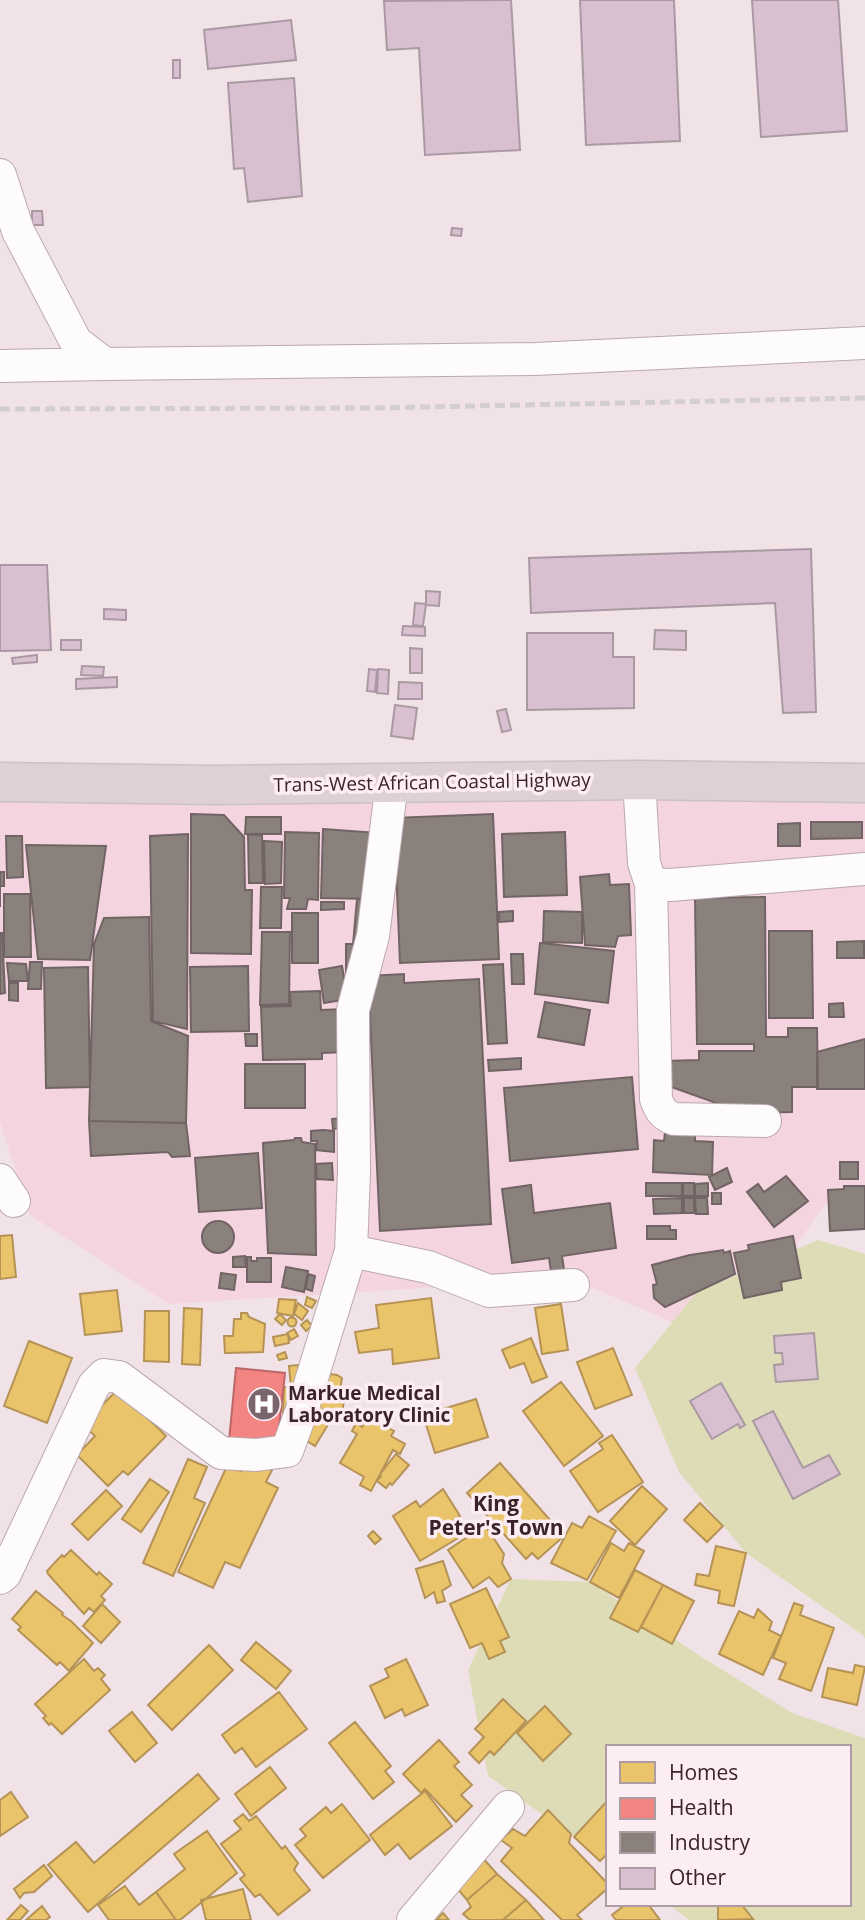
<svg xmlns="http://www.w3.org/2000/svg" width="865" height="1920" font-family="'Open Sans',sans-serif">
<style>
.built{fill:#f4d4df}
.green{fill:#dddcb6}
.homes{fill:#e9c46a;stroke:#b59357;stroke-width:2}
.health{fill:#f28482;stroke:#bb6768;stroke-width:2}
.industry{fill:#8a817c;stroke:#726464;stroke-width:2}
.building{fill:#d8c0d0;stroke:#aa99a3;stroke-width:2}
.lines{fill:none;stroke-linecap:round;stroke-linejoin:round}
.minor-casing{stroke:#bba8af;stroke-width:34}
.highway-casing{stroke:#cbc0c4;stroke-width:41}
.minor{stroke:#fdfbfb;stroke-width:32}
.highway{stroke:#dfd0d7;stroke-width:38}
.rail{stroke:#d3ced0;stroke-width:5;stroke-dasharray:10 5;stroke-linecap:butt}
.labels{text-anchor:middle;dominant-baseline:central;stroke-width:7;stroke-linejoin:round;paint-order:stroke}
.street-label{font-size:19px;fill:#3b222c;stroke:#fbedf2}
.poi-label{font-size:19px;font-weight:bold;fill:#3b222c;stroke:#fbedf2;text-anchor:start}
.neighbourhood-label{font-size:21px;font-weight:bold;fill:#3b222c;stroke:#fbedf2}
</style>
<rect width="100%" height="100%" fill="#f1e2e7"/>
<!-- built -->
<path class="built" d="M865 778V1190L837 1187 726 1345 572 1279 169 1304 30 1215 0 1122V786Z"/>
<!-- green -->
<path class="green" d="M818 1240 865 1254V1639L863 1635 746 1553 679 1472 635 1368 697 1292Z
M511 1579 590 1582 697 1654 792 1713 865 1738V1920H689L668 1904H849V1747H608V1861L488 1776 468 1670Z"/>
<!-- homes -->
<path class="homes" d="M12 1235 16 1277 0 1279V1236Z
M117 1290 122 1331 85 1335 80 1294Z
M307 1297 316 1301 312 1308 305 1305Z
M431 1298 439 1358 393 1364 392 1349 359 1353 355 1332 379 1328 376 1305Z
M279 1299 296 1300 293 1316 277 1313Z
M298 1303 308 1311 302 1320 294 1314Z
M561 1304 568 1350 542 1354 535 1308Z
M184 1308 202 1309 200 1365 182 1364Z
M145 1311H169V1362L144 1361Z
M241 1313H247L249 1317 265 1324 263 1352 225 1353 224 1336H233L234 1319H241Z
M280 1314 286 1320 282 1325 275 1319Z
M287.5 1322a4.5 4.5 0 1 1 9 0a4.5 4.5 0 1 1-9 0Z
M307 1320 312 1326 306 1331 301 1325Z
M294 1329 298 1336 291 1340 287 1333Z
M288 1334 289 1343 275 1346 273 1337Z
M531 1338 547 1377 532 1383 524 1363 510 1368 502 1350Z
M29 1341 72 1358 47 1423 4 1406Z
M613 1348 632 1395 595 1409 577 1362Z
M285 1352 287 1358 279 1360 277 1355Z
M298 1365V1386L291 1387 289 1366Z
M321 1373 337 1375 342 1378 340 1390 318 1387Z
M561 1382 603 1436 564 1466 523 1411Z
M284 1387 303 1388 288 1412 283 1413Z
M118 1389 166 1436 128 1475 123 1471 108 1486 77 1455 95 1436 83 1425Z
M317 1391 345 1395 342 1413 327 1411 313 1407Z
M476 1399 488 1437 435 1453 423 1415Z
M314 1409 332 1418 315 1446 296 1434Z
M335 1413 343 1414 341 1423 334 1422Z
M367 1416 394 1431 391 1436 405 1444 400 1454 393 1450 371 1491 360 1485 364 1477 340 1463 357 1434 352 1431 356 1423 362 1427Z
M612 1435 643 1482 598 1512 570 1471 603 1449 599 1443Z
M396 1454 409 1465 392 1485 390 1483 386 1488 377 1481 381 1476 380 1474Z
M247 1458 272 1470 266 1482 278 1488 240 1568 225 1562 213 1588 178 1572 228 1464 241 1471Z
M188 1459 207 1467 194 1498 205 1503 173 1576 143 1563Z
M500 1463 564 1536 538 1559 532 1553 526 1559 467 1493Z
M150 1479 169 1492 141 1532 122 1519Z
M642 1486 667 1509 635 1545 610 1521Z
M443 1489 460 1516 451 1522 460 1537 420 1561 393 1516 416 1501 420 1507Z
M106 1490 122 1506 88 1540 72 1524Z
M700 1503 723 1526 707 1542 684 1520Z
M589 1516 616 1531 587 1580 551 1563 572 1523 582 1528Z
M485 1525 504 1554 502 1563 511 1579 498 1587 489 1577 473 1588 448 1550Z
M373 1531 381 1539 375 1544 368 1536Z
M611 1543 624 1551 629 1543 644 1551 619 1598 590 1582Z
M716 1546 746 1553 734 1606 718 1603 720 1591 695 1585 697 1574 709 1576Z
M71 1550 97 1575 99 1572 112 1584 101 1596 105 1600 94 1612 89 1608 84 1614 48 1574 47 1571 62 1555 64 1557Z
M443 1561 451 1585 442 1591 445 1601 437 1603 434 1592 425 1598 416 1569Z
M635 1570 663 1585 638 1632 610 1618Z
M663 1585 694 1601 672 1644 641 1627Z
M486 1588 509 1637 500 1641 505 1652 489 1659 482 1643 470 1648 450 1604Z
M36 1591 63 1613 62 1615 71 1621 93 1643 69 1671 60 1662 57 1665 18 1630 21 1627 12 1619Z
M794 1603 803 1606 800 1615 834 1628 811 1691 779 1679 786 1663 773 1658Z
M102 1604 120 1622 101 1643 83 1626Z
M758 1609 772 1622 769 1630 781 1636 763 1675 719 1654 739 1611 754 1618Z
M256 1642 291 1671 276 1689 241 1660Z
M209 1645 233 1670 172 1730 148 1705Z
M84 1659 94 1671 98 1668 105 1675 101 1679 110 1690 62 1734 51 1723 49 1725 43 1718 46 1716 35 1704Z
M406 1659 428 1705 405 1716 402 1709 385 1718 370 1686 389 1677 385 1669Z
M855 1665 865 1667 857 1705 822 1697 828 1668 853 1673Z
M279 1692 307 1729 256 1767 242 1748 235 1753 222 1735Z
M503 1699 526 1721 494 1755 490 1751 479 1763 469 1753 484 1737 475 1729Z
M545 1706 571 1734 543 1761 517 1733Z
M132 1712 157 1743 135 1762 109 1731Z
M355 1722 391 1766 385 1771 394 1782 373 1799 329 1743Z
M439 1740 459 1762 454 1766 472 1785 461 1795 472 1806 456 1822 425 1789 421 1793 403 1774Z
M270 1767 286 1788 251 1816 235 1794Z
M198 1774 219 1799 88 1912 48 1865 76 1842 94 1863Z
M425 1791 452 1826 410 1859 398 1844 385 1855 370 1835Z
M11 1792 28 1817 0 1836V1800Z
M608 1800V1853L600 1861 574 1837Z
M342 1804 370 1840 323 1878 295 1845 306 1836 300 1829 326 1807 331 1813Z
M548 1810 571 1834 569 1843 608 1884V1888L577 1915 582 1920H562L501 1861 512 1848 501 1840 513 1829 525 1836Z
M243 1814 249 1821 256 1816 282 1849 285 1846 298 1863 294 1870 310 1890 278 1915 260 1894 255 1897 240 1879 245 1875 221 1844 241 1829 234 1821Z
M207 1831 237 1873 180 1920H176L156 1892 185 1869 174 1854Z
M481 1856 497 1874 467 1900 452 1882Z
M44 1865 52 1876 34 1892 24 1893 20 1898 14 1889Z
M497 1874 526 1900 503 1920H470L463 1914 471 1907 467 1900Z
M125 1886 139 1905 156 1892 176 1920H109L98 1905Z
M243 1889 251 1920H206L201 1900Z
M526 1900 544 1920H503Z
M626 1904H648L660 1920H616L612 1915Z
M718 1904H741L753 1919 718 1920Z
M21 1905 28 1911 20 1920H7Z
M42 1906 50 1917 46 1920H26Z
M443 1913 449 1920H436Z"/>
<!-- health -->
<path class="health" d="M236 1368 285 1373 277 1446 229 1441Z"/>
<!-- industry -->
<path class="industry" d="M191 814 224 815 244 837 245 890H252L251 954 191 953Z
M493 814 499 959 400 963 394 818Z
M246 817H281V834H245Z
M811 822H862V838L811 839Z
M800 823V846H778V824Z
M323 829 377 833 372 899 321 898Z
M285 832 319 833 318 900 308 899 306 909H287L290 898H284Z
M565 832 567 895 504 897 502 834Z
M188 834 187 1029 153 1021 150 836Z
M248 835H262L263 883H249Z
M6 836H22L23 877 7 878Z
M264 841 282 842 281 883 265 884Z
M26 845 106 846 90 960 38 959Z
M0 872H4V886H0V907Z
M609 874 610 885 629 884 631 935 618 936 615 947 585 945 580 877Z
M261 887H282L281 928H260Z
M4 894H30L31 957H4Z
M765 897 766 1037H788V1028H817L818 1087H792V1112L744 1113 666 1085V1061L699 1060V1051H754V1044H697L695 898Z
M357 899 370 900 353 975H346V944H353Z
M321 902H344V909L321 910Z
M513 911V921L499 922V912Z
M544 911 582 912V943L543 942Z
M292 913H318V963H292Z
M149 917 151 1021 188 1036 186 1123 89 1121 94 944 104 918Z
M769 931H812L813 1018H769Z
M262 932H290L289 1004 260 1005Z
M0 933H2L5 993 0 994Z
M864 941V958H837V942Z
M540 943 614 951 608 1003 535 994Z
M511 954H523L524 984H512Z
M30 962H42L41 989H28Z
M7 963 26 964 28 981H9Z
M503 964 507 1043 488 1044 483 965Z
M248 966 249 1031 191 1032 190 967Z
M342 966 348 999 324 1003 319 970Z
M88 967 90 1087 46 1088 44 968Z
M404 974V983L479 979 491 1224 380 1231 368 976Z
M9 983H18V1001L9 1000Z
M320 991 321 1010 344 1009 345 1052 322 1053V1059L263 1060 261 1007 291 1006 290 992Z
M545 1002 590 1010 584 1045 538 1037Z
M843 1003 844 1017H829V1004Z
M245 1034H257V1046H246Z
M865 1039V1089H817V1052Z
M521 1058V1069L489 1071 488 1060Z
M245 1064H305V1108H245Z
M632 1077 638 1149 510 1161 504 1088Z
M340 1118 342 1128 333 1129 332 1119Z
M89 1121 186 1123 190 1156 172 1157 168 1152 91 1156Z
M323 1130 334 1131V1152L316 1150 317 1141H311V1131Z
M665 1132 695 1134V1141L713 1142 712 1175 653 1172 654 1140 664 1141Z
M295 1138H301L302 1142 315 1144 316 1255 268 1253 263 1143 294 1140Z
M258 1153 262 1208 199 1212 195 1158Z
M840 1162H858V1179H840Z
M332 1163 333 1180 317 1179 316 1164Z
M727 1168 732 1182 715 1190 709 1177Z
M786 1176 808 1201 774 1227 747 1192 758 1184 764 1192Z
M646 1183H682V1196H646Z
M683 1183H694V1196H683Z
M708 1183V1196H695V1184Z
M531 1185 534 1213 610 1203 616 1248 562 1256 565 1276 552 1278 549 1258 512 1263 502 1189Z
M844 1186H865V1229L830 1231 828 1190 844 1189Z
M712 1193H721V1204H712Z
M682 1198V1213L654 1214 653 1199Z
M684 1198H694V1213H684Z
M695 1198H707L708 1214H696Z
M202 1237a16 16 0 1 1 32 0a16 16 0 1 1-32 0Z
M647 1226H670V1230H676V1239H647Z
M793 1236 801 1278 781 1282 782 1290 744 1298 734 1253 749 1250 748 1245Z
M723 1250 724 1253 730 1251 735 1274 665 1307 654 1298 653 1285 657 1284 652 1265 690 1255Z
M245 1256 246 1267H233V1257Z
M247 1257H251V1261H257V1258H271V1282H247Z
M286 1267 308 1271 304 1292 282 1287Z
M221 1273 236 1275 234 1290 219 1288Z
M308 1274 315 1276 312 1291 306 1289Z"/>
<!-- building -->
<path class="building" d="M511 0 520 150 425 155 419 48 387 50 384 1Z
M580 0H674L680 141 586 145Z
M752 0H838L847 131 761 137Z
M291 20 296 60 208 69 204 30Z
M173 60H180V78H173Z
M294 78 302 196 248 202 244 168 234 169 228 83Z
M32 211H42L43 225H32Z
M452 228 462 229 461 236 451 235Z
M811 549 816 712 783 713 775 603 531 613 529 558Z
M0 565H47L51 650 0 651Z
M426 591 440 592 439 606 426 605Z
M415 603 426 604 423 626 413 625Z
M104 609 126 610V620L104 619Z
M403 626 425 627V636L402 635Z
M655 630 686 631V650L654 649Z
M527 633H613V657H634V708L527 710Z
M61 640H81V650H61Z
M410 648 422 649V673H410Z
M37 655V662L13 664 12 658Z
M82 666 104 667 103 676 81 675Z
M369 669 377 670 375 692 367 691Z
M378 669 389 670 388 694 377 693Z
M117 677V687L76 689V679Z
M399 682 422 683V699H398Z
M395 705 417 708 413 739 391 736Z
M506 709 511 730 502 732 497 711Z
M814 1333 818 1379 776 1382 774 1365 783 1364 782 1353H775L774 1336Z
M721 1383 745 1425 740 1428 738 1424 712 1439 690 1401Z
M773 1411 803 1468 829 1455 840 1474 793 1499 753 1421Z"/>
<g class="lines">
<defs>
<path id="minor" d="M0 175 18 231 76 342 105 364 535 359 865 343
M0 366 105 364
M639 780 644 863 651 884 670 885 865 869
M651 884 656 1099C660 1110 663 1115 674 1119L765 1121
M0 1180 14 1201
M351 1251 428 1267 489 1291 573 1285
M0 1578 5 1574 94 1385 104 1375 119 1377 221 1453 256 1455 287 1451 304 1404 351 1251 354 1171 353 1010 373 936 392 782
M413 1920 508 1807"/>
<path id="highway" d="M0 782 215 785 639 780 865 783"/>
</defs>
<!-- minor casing -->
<use href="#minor" class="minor-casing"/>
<!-- highway casing -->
<use href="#highway" class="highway-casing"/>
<!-- minor -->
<use href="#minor" class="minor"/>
<!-- highway -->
<use href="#highway" class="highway"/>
<!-- rail -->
<path class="rail" d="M0 409 373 408 865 398"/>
</g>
<!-- icons -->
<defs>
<symbol id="hospital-disc" viewBox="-11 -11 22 22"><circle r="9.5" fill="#7b656d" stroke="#fbedf2"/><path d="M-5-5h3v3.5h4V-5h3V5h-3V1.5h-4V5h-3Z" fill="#fff"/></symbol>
</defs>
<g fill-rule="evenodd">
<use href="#hospital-disc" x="245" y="1385" width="38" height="38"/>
</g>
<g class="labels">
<!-- street labels -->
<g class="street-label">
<text transform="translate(432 782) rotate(-1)">Trans-West African Coastal Highway</text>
</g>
<!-- poi labels -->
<g class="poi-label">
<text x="288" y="1393">Markue Medical<tspan x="288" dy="22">Laboratory Clinic</tspan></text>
</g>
<!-- neighbourhood labels -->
<g class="neighbourhood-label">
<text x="496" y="1503">King<tspan x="496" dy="24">Peter's Town</tspan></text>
</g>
</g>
<!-- legend -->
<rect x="606" y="1745" width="245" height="161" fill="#fbedf2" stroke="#ae9ca3" stroke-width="2"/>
<rect x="620" y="1762" width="35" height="21" fill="#e9c46a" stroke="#ae9ca3" stroke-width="2"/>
<text x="669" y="1780" font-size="21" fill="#3b222c">Homes</text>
<rect x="620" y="1798" width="35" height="21" fill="#f28482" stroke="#ae9ca3" stroke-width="2"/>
<text x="669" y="1815" font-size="21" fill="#3b222c">Health</text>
<rect x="620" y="1832" width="35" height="21" fill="#8a817c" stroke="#ae9ca3" stroke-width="2"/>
<text x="669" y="1850" font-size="21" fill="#3b222c">Industry</text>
<rect x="620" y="1868" width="35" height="21" fill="#d8c0d0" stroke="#ae9ca3" stroke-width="2"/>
<text x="669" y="1885" font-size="21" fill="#3b222c">Other</text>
</svg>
